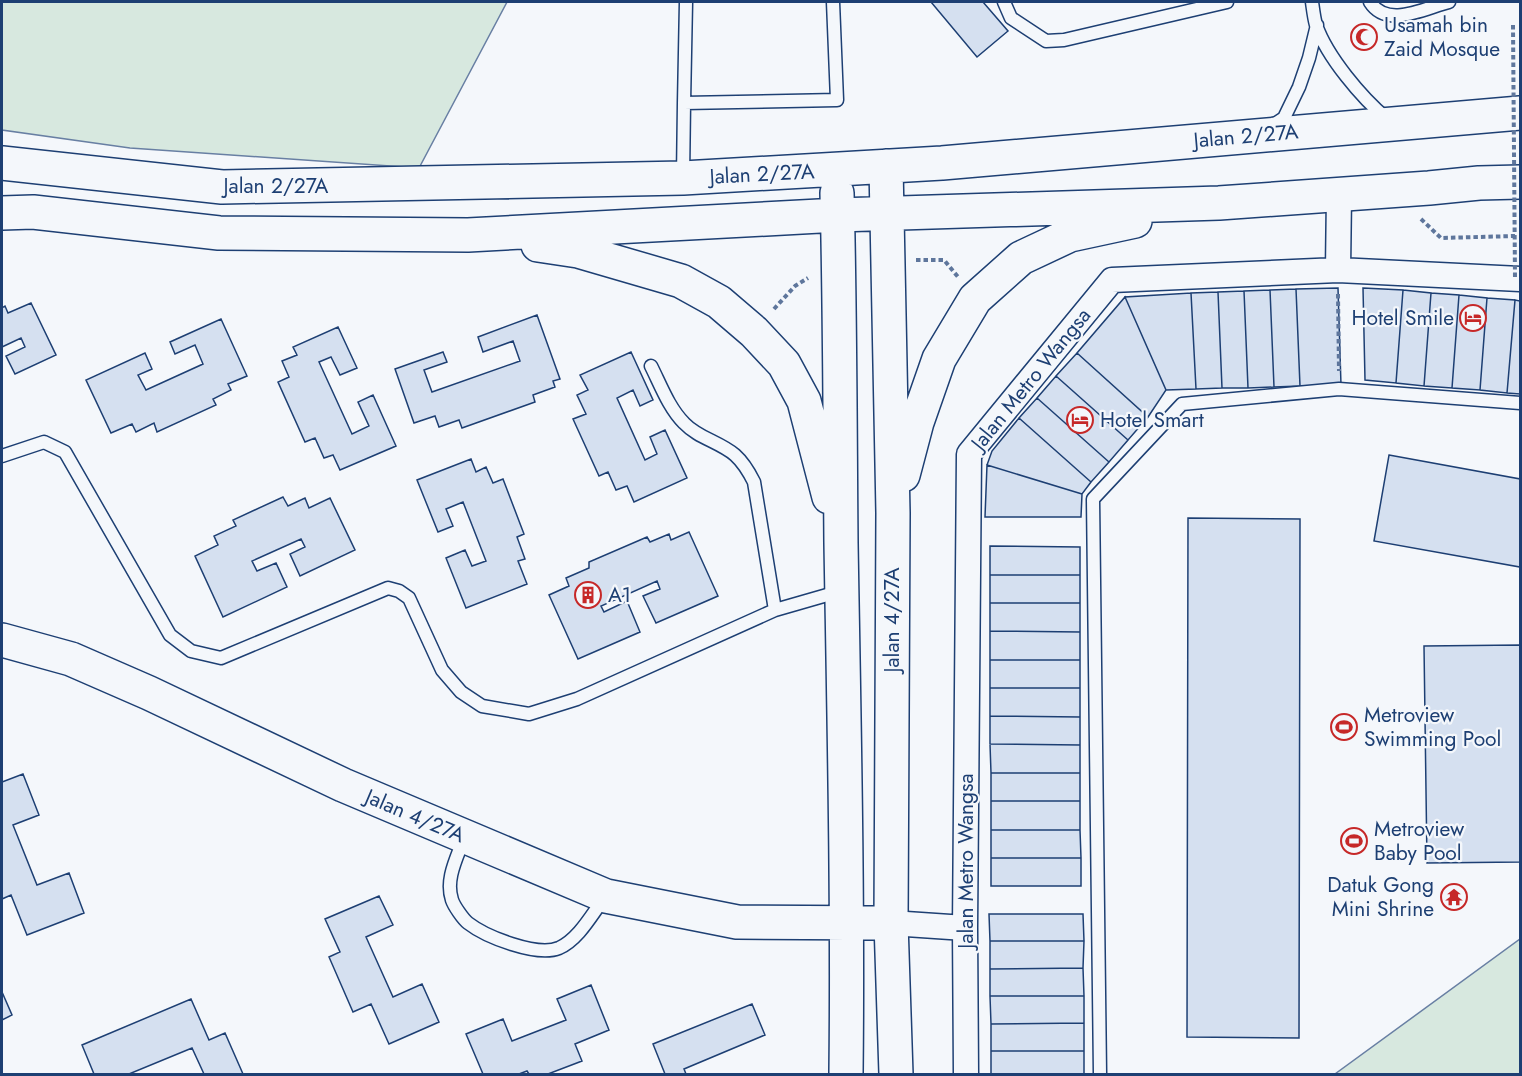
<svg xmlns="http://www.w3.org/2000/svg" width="1522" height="1076" font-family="Jost,sans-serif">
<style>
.green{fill:#d7e8df;stroke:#687fa3;stroke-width:1.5}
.building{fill:#d5e0f0;stroke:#1d3f73;stroke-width:1.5}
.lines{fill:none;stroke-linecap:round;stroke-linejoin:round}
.lane-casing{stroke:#1d3f73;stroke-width:15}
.street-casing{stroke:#1d3f73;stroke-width:27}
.secondary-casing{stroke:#1d3f73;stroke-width:36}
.path{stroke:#5e769c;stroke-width:4;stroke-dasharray:4.5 3;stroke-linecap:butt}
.lane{stroke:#f4f7fb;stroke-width:12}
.street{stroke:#f4f7fb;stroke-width:24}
.secondary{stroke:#f4f7fb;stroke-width:33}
.path-bridge{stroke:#5e769c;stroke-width:4;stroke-dasharray:4.5 3;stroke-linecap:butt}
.labels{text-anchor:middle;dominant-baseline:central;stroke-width:4.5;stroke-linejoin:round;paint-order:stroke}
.poi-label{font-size:21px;fill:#1d3f73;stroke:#f4f7fb;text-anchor:start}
.street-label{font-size:21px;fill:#1d3f73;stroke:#f4f7fb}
</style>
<rect width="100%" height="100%" fill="#f4f7fb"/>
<!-- green -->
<path class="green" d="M2 2H507L419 168 130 148 2 130Z
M1520 939V1074H1335Z"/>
<!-- building -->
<path class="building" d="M931 2H983L1008 31 977 57Z
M1338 288 1341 385 1300 386 1296 289Z
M1363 288 1403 290 1396 383 1365 380Z
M1296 289 1300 386 1274 387 1270 290Z
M1270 290 1274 387 1248 388 1244 291Z
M1403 290 1431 293 1424 386 1396 383Z
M1244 291 1248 388H1222L1218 292Z
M1218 292 1222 388 1196 389 1191 293Z
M1191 293 1196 389 1166 390 1125 297Z
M1431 293 1459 295 1452 388 1424 386Z
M1459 295 1487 298 1480 390 1452 388Z
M1125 297 1166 390 1148 417 1077 353Z
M1487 298 1515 300 1507 393 1480 390Z
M1515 300 1520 301V394L1507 393Z
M31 303 56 355 15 374 6 356 25 347 21 338 2 347V308L5 306 8 313Z
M537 315 560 379 553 381 555 387 533 395 535 402 462 428 459 420 439 427 435 416 414 423 395 369 443 352 447 362 424 370 432 392 520 361 513 341 483 352 478 337Z
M221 319 247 376 228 384 231 390 213 399 216 405 157 432 154 423 136 432 132 424 111 433 86 380 145 353 152 369 138 375 146 390 203 364 195 345 175 354 170 342Z
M338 327 357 368 340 375 331 357 319 362 352 434 369 426 358 402 373 395 396 446 340 470 333 455 324 458 315 438 305 442 278 382 289 377 282 361 297 355 293 347Z
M631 352 653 400 640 406 633 390 617 398 645 460 657 454 650 437 665 430 687 478 634 502 627 486 616 490 608 472 599 476 573 419 586 414 577 395 588 390 580 375Z
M1077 353 1148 417 1128 440 1056 376Z
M1056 376 1128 440 1109 462 1037 398Z
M1037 398 1109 462 1091 482 1019 418Z
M1019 418 1091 482 1082 494 987 465 992 451Z
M1389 455 1520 479V567L1374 541Z
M471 459 476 472 486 467 493 483 503 479 524 534 517 537 525 559 518 561 527 584 466 608 446 558 465 550 472 566 486 561 463 502 446 509 453 526 438 532 417 480Z
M987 465 1082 494 1081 517H985Z
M283 497 288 506 305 498 309 508 330 498 355 550 300 576 290 554 305 547 301 539 252 561 257 571 276 563 287 587 223 617 195 556 218 545 214 536 236 526 233 520Z
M1188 518 1300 519 1299 1038 1187 1037Z
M689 532 718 596 656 623 643 596 660 589 657 581 601 606 604 612 627 601 640 632 578 659 549 595 569 586 566 578 589 568V562L647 537 650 542 669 534 671 540Z
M990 546 1080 547V575H990Z
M990 575H1080V603H990Z
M990 603H1080V632L990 631Z
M990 631 1080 632V660H990Z
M1520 645V862L1427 863 1424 646Z
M990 660H1080V688H990Z
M990 688H1080V717L990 716Z
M990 716 1080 717V745L990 744Z
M990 744 1080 745V773H991Z
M991 773H1080V801H991Z
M23 774 39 815 13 825 37 885 69 873 84 913 27 935 11 895 2 899V782Z
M991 801H1080V830H991Z
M991 830H1080L1081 858H991Z
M991 858H1081V886H991Z
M379 896 393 925 366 937 393 997 422 984 439 1022 389 1044 371 1004 353 1012 329 957 340 952 325 919Z
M989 914H1083L1084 941H990Z
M990 941H1084L1083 968 990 969Z
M1083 968 1084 996H990V969Z
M591 985 609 1030 575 1044 582 1061 548 1074H529L527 1071 519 1074H483L466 1034 503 1019 512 1041 566 1020 557 999Z
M2 992 12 1015 2 1020Z
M990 996H1084V1023L991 1024Z
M191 999 209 1040 225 1033 243 1074H204L192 1048 129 1074H94L82 1045Z
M752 1004 765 1035 684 1069 686 1074H665L653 1044Z
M1084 1023V1051H991V1024Z
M991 1051H1084V1074H991Z"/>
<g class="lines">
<defs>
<path id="lane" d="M1004 2 1011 18 1046 41 1064 40 1227 2
M1312 2C1313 9 1314 18 1316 25 1327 57 1362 98 1387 119
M1370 2C1387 29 1425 8 1449 2
M684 103 686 2
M1272 126 1284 118 1299 87 1309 58 1317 25
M683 177 684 103 837 100 833 2
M651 366C661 386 669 408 684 423 698 438 720 442 735 455 744 463 749 472 754 482L775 610
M2 456 44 442 65 452 170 635 191 651 221 658 388 588 399 591 409 598 442 670 461 692 482 706 529 714 577 699 775 610 841 591
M464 838C457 858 445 879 452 900 454 906 463 919 468 923 486 937 537 957 559 948 579 939 592 914 605 897
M1100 1074 1093 499 1182 404 1339 389 1520 403"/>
<path id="street" d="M1338 270 1339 195
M891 923 965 928
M966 1074 965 928 969 454 1112 280 1338 270 1520 279"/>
<path id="secondary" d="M2 163 222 187 683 178 942 163 1520 113
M886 166 893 513 891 923 896 1074
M837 193C840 310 840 426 841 543 844 720 848 897 846 1074
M2 213 33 212 219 233 468 235 838 215 1219 203 1429 188 1479 183 1520 182
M538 245 578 251 681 281 719 302 754 332 784 364 804 401 829 497
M903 475 917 422 939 359 975 299 1021 258 1070 235 1135 221
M2 640 71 659 149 693 343 785 606 896 737 922 891 923"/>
</defs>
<!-- lane casing -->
<use href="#lane" class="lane-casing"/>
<!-- street casing -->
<use href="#street" class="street-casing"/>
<!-- secondary casing -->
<use href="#secondary" class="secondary-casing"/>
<!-- path -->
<path class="path" d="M1421 219 1441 238 1515 236
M916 260H944L958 277
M1338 294 1339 371
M774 309 795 286 808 278"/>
<!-- lane -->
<use href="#lane" class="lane"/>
<!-- street -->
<use href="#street" class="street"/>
<!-- secondary -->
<use href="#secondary" class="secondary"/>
<!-- path-bridge -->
<path class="path-bridge" d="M1513 25 1515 279"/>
</g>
<!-- icons -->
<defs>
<symbol id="mosque-ring" viewBox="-11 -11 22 22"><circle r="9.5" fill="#f4f7fb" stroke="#c62828" stroke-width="1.5"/><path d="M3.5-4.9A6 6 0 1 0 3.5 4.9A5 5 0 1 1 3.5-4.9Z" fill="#c62828"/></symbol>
<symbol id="hotel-ring" viewBox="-11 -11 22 22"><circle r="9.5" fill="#f4f7fb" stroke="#c62828" stroke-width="1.5"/><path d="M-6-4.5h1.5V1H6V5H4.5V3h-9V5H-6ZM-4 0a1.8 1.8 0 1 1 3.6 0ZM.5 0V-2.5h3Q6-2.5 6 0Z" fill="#c62828"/></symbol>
<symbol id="building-ring" viewBox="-11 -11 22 22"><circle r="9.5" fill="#f4f7fb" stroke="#c62828" stroke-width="1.5"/><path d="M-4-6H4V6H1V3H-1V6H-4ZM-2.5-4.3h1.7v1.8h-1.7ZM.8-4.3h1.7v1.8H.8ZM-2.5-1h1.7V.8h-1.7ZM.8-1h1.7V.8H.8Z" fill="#c62828"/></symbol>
<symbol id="stadium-ring" viewBox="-11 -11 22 22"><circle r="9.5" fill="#f4f7fb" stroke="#c62828" stroke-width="1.5"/><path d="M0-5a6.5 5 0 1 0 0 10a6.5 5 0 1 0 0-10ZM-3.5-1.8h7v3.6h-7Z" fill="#c62828"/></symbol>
<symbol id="temple-ring" viewBox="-11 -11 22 22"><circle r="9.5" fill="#f4f7fb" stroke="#c62828" stroke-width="1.5"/><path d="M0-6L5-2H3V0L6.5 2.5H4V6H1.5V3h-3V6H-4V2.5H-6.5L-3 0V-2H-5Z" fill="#c62828"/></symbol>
</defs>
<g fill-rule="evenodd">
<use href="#mosque-ring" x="1349" y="22" width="30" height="30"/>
<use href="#hotel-ring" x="1458" y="303" width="30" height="30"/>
<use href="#hotel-ring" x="1065" y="405" width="30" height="30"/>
<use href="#building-ring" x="573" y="580" width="30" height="30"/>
<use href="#stadium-ring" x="1329" y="712" width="30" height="30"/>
<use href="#stadium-ring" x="1339" y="826" width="30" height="30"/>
<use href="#temple-ring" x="1439" y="882" width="30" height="30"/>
</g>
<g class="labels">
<!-- poi labels -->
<g class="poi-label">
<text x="1384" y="25">Usamah bin<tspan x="1384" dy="24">Zaid Mosque</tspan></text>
<text x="1454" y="318" text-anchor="end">Hotel Smile</text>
<text x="1100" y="420">Hotel Smart</text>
<text x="608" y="595">A1</text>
<text x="1364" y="715">Metroview<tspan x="1364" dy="24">Swimming Pool</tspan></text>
<text x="1374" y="829">Metroview<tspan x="1374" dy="24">Baby Pool</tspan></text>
<text x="1434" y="885" text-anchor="end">Datuk Gong<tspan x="1434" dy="24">Mini Shrine</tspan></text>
</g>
<!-- street labels -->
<g class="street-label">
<text transform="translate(1246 136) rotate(-5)">Jalan 2/27A</text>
<text transform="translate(762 174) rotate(-3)">Jalan 2/27A</text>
<text x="276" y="186">Jalan 2/27A</text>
<text transform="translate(1031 379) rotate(-51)">Jalan Metro Wangsa</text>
<text transform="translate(892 620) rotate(-90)">Jalan 4/27A</text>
<text transform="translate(415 816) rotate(23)">Jalan 4/27A</text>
<text transform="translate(966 861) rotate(-90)">Jalan Metro Wangsa</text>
</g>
</g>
<!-- border -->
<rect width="1522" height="1076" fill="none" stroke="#1d3f73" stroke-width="6"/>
</svg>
